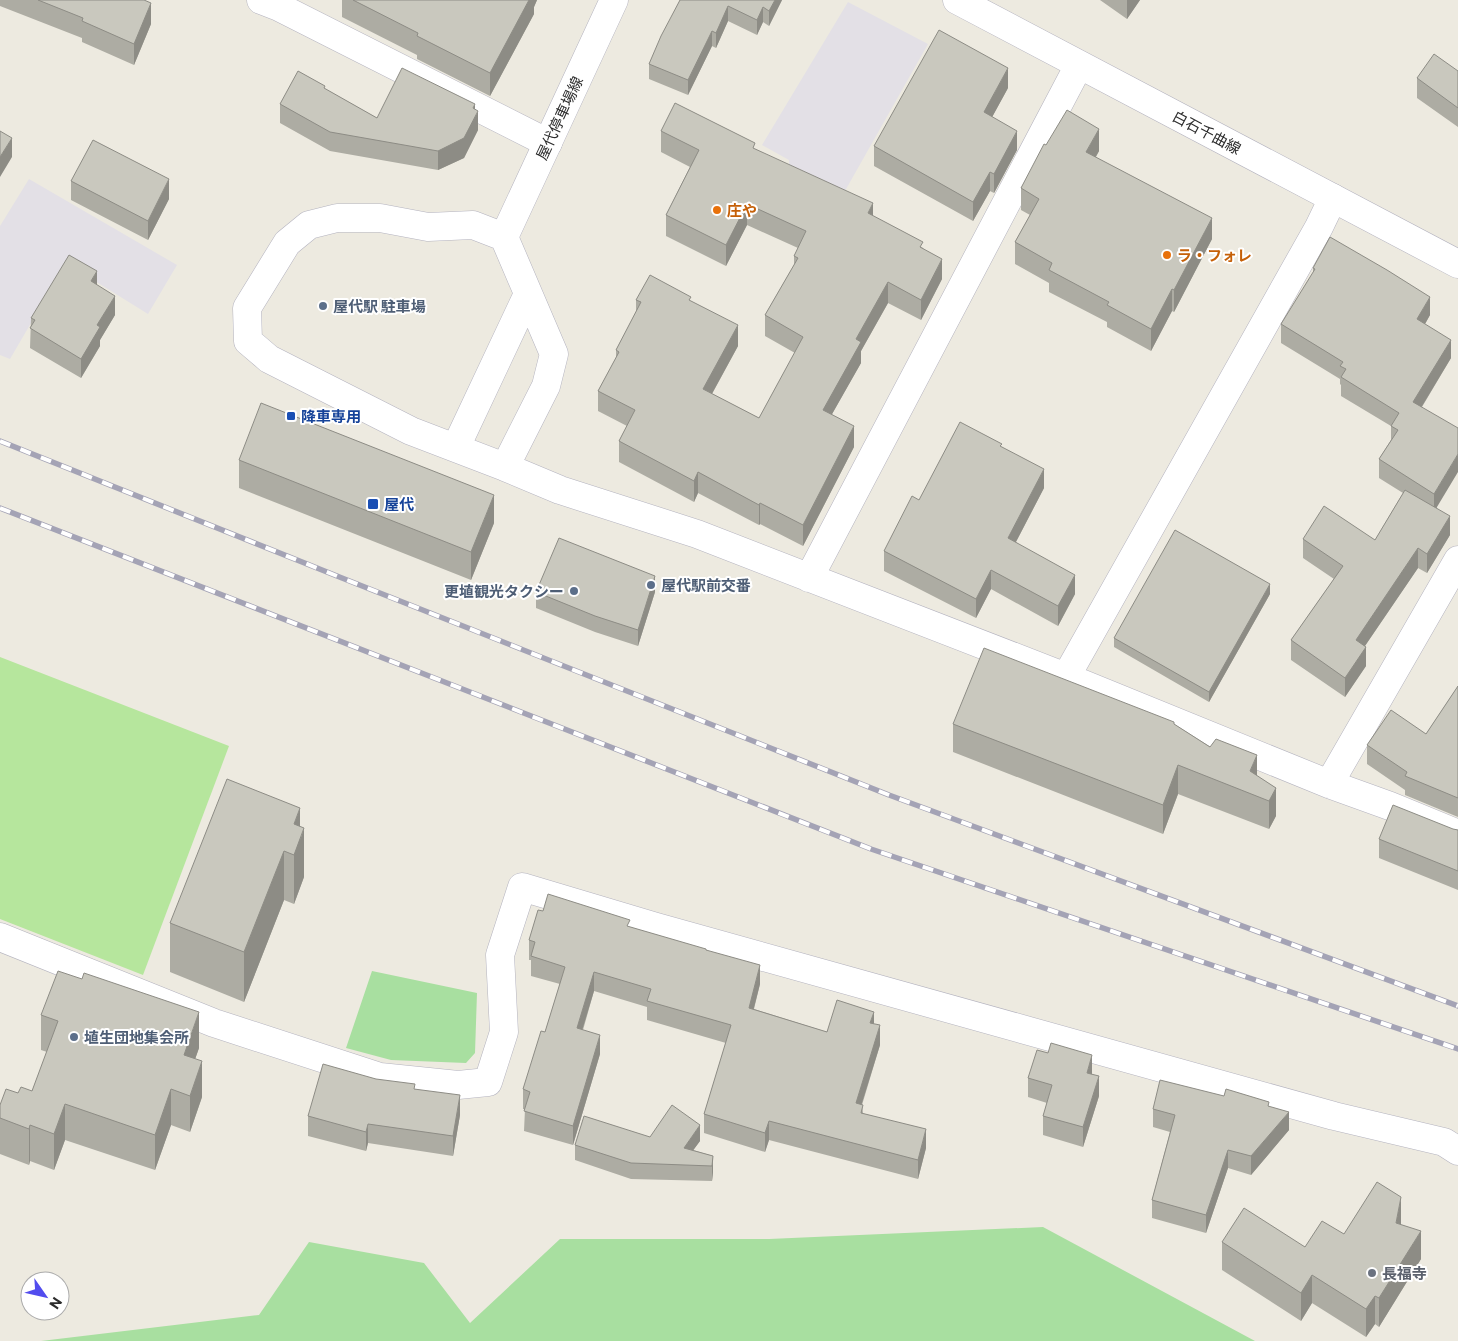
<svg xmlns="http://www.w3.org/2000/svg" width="1458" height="1341" font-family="Commissioner,'Noto Sans JP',sans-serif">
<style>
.industrial{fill:#e3e0e6}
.green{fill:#a8dfa0}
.pitch{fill:#b6e69d}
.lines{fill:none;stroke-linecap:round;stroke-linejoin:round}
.street-casing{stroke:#b4b3bf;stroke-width:29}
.secondary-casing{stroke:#b4b3bf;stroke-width:29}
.street{stroke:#fff;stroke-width:28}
.secondary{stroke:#fff;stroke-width:28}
.rail-casing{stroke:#a4a3b5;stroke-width:5.5}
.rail{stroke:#fff;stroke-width:4;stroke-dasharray:11;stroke-linecap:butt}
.wall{fill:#adaca3}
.shaded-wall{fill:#8d8c85}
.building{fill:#c9c8be;stroke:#8d8c85}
.food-dot{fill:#e8710a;stroke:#fff;stroke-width:2}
.service-dot{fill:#5c6f8a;stroke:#fff;stroke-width:2}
.transit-dot{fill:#1a4fb4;stroke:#fff;stroke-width:2}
.worship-dot{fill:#6b7280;stroke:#fff;stroke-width:2}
.labels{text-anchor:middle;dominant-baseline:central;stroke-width:4;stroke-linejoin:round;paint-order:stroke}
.street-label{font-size:15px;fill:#2c2c2c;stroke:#fff}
.food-label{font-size:15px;font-weight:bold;fill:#c56008;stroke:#fff;text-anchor:start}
.service-label{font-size:15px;font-weight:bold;fill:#4e5e75;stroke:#fff;text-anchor:start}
.transit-label{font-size:15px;font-weight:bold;fill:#164399;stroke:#fff;text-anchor:start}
.worship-label{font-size:15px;font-weight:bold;fill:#5b616d;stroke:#fff;text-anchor:start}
</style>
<rect width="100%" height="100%" fill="#edeae0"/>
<!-- industrial -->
<path class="industrial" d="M848 2 928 44 841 198 789 167V160L762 145Z
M29 179 177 265 148 314 66 263 10 359 0 355V226Z"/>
<!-- green -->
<path class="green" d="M372 971 477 993 475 1053 466 1063 391 1060 346 1048Z
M1043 1227 1255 1341H41L259 1315 309 1242 424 1263 470 1323 560 1239H769Z"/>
<!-- pitch -->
<path class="pitch" d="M0 657 229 746 143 975 0 919Z"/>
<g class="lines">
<defs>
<path id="street" d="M261 0 279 7 548 143
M337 218H380L428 227 473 225 504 237 554 354 546 386 505 467 411 431 269 359 248 341 247 308 287 243 309 225Z
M456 447 528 294
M505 467 560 490 697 534 1066 677 1329 784 1390 806 1458 834
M809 578 1079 65
M1066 677 1319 227 1333 198
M1329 784 1458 560
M0 937 214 1023 380 1077 458 1085 488 1082 504 1032 500 955 522 887 656 927 1334 1116 1444 1142 1458 1151"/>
<path id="secondary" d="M957 0 1458 264
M504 237 614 0"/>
</defs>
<!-- street casing -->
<use href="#street" class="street-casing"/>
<!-- secondary casing -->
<use href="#secondary" class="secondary-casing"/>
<!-- street -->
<use href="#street" class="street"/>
<!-- secondary -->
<use href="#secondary" class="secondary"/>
<defs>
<path id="rail" d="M0 441 342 578 889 795 1458 1006
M0 508 871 849 1458 1049"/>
</defs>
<!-- rail casing -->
<use href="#rail" class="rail-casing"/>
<!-- rail -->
<use href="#rail" class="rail"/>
</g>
<!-- wall -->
<path class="wall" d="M0 0H144L151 24 134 65 82 42V38L0 6Z
M342 0H537L534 7V14L490 96 417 59V55L342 17Z
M680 0H782L769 26 763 22 757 35 728 21 716 48 712 46 688 95 649 79V64Z
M1100 0H1140L1127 19Z
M1458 71V127L1417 98V78Z
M1008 88 992 117 1017 150 994 193 990 191 973 221 874 166V146Z
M325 89 377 118 475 109 478 130 464 158 438 170 330 151 280 123V104Z
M661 131 755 149 873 216 923 248 942 279 921 320 888 303 861 351V363L832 414 854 447 803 546 760 524 759 525 698 493 694 502 619 462V441L627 426 598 411V391L616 358V350L636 312V300L691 301 738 346 712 394 759 418 795 353 765 336V315L794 265V256L798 248 747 225 726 266 666 236V215L690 167 661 152Z
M1046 145 1099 151 1096 157 1212 239 1174 312 1172 311 1151 351 1107 327V322L1049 292V283L1015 264V242L1030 215 1021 210V188Z
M71 181 169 199 148 240 71 200Z
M1313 268 1430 315 1425 324 1451 358 1422 407 1437 508 1450 535 1427 573 1418 568 1365 646 1366 666 1345 697 1291 660V640L1334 579 1303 558V539L1375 540 1403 493 1379 478V459L1391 440V426L1341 396V385L1340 384V379L1281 343V324L1313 273Z
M97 285 115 315 100 340V346L81 378 30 348 31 318Z
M1002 447 1044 488 1016 542 1075 594 1058 626 991 589 976 618 884 571V551L919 500Z
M239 460 494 523 471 580 239 488Z
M536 592H655L638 646 595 632 536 608Z
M1270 594 1209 702 1114 647V638Z
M1458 686V817L1405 795V790L1367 764V745L1426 734Z
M953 724H1174L1276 788V816L1269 829 1178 794 1163 834 953 752Z
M300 826 304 877 294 904 284 900 244 1002 170 972V923Z
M1453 829 1458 830V890L1379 858V839Z
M630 927 706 950 760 984 754 1009 827 1032 874 1024 880 1045 862 1105 863 1113 926 1148 918 1179 769 1140 765 1152 704 1133V1114L726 1043 647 1020V1007L594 991 583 1030 600 1054 573 1145 524 1131 525 1109H523V1089L545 1032 560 984 531 976V960H529V940Z
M41 1015 199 1048 195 1059 202 1097 190 1132 171 1125 155 1170 65 1140 54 1170 30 1161 29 1165 0 1154V1105L18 1093 32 1091 47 1052 41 1050Z
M1092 1075 1099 1096 1083 1147 1043 1135V1116L1047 1103 1028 1097V1078Z
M415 1089 460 1115 453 1156 368 1143 366 1151 308 1136V1116Z
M1224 1096 1269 1106 1289 1130 1251 1175 1228 1168 1206 1233 1152 1218V1200L1170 1132 1153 1127V1109Z
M650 1137 700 1141 693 1150 713 1156V1172L712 1181 631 1179 575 1160V1145Z
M1401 1225 1421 1259 1379 1327 1375 1324 1366 1337 1312 1303 1301 1321 1222 1270V1242L1305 1247 1344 1234Z"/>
<!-- shaded-wall -->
<path class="shaded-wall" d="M529 0H537L534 7V14L490 96V73Z
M775 0H782L769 26V11Z
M1127 0H1140L1127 19Z
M151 3V24L134 65V44Z
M728 6V21L716 48V33Z
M763 7V22L757 35V20Z
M712 31V46L688 95V80Z
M1008 68V88L984 132V112Z
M475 104V117L478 111V130L464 158 438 170V151L473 108Z
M1099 129V151L1086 173V152Z
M1017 131V150L994 193V174Z
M12 138V157L0 177V157Z
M990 172V191L973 221V202Z
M169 179V199L148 240V221Z
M873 203V224L868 213Z
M747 204V225L726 266V245Z
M1212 218V239L1174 312V290Z
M942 259V279L921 320V300Z
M97 271V291L91 281Z
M888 282V303L861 351V363L823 430V410L856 339Z
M1172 289V311L1151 351V329Z
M115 296V315L100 340V346L81 378V359L97 325Z
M1430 297V315L1417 338V319Z
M738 325V346L703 410V389Z
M1451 340V358L1413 421V402Z
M854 426V447L803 546V525Z
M1458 454V472L1434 512V494Z
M1044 469V488L1008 557V538Z
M698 472V493L694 502V481Z
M494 495V523L471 580V552Z
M760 503V524L759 525V505Z
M1450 516V535L1427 573V554Z
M1418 548V568L1356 659V640Z
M991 570V589L976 618V599Z
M1075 575V594L1058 626V606Z
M655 576V592L638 646V630Z
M1270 584V594L1209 702V692Z
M1366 647V666L1345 697V678Z
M1257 755V783L1250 771Z
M1178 765V794L1163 834V805Z
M1276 788V816L1269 829V801Z
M300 808V840L304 828V877L294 904V824Z
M284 851V900L244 1002V952Z
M760 965V984L749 1027V1008Z
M594 972V991L577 1047V1028Z
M199 1012V1048L184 1091V1055Z
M874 1012V1031L870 1023Z
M880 1025V1045L856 1122V1103Z
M600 1035V1054L573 1145V1126Z
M1092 1055V1075L1087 1073Z
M202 1061V1097L190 1132V1096Z
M1099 1076V1096L1083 1147V1127Z
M171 1089V1125L155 1170V1135Z
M460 1095V1115L453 1156V1136Z
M65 1104V1140L54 1170V1134Z
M1289 1112V1130L1251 1175V1156Z
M769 1121V1140L765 1152V1133Z
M368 1124V1143L366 1151V1132Z
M30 1125V1161L29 1165V1129Z
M700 1125V1141L684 1163V1148Z
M926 1129V1148L918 1179V1160Z
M1228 1150V1168L1206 1233V1215Z
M713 1156V1172L712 1181V1166Z
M1401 1197V1225L1396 1223Z
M1421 1231V1259L1379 1327V1298Z
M1312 1275V1303L1301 1321V1293Z
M1375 1296V1324L1366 1337V1309Z"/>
<!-- building -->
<path class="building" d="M38 0H144L151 3 134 44 82 21 83 18Z
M353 0H529L490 73 417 36 418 33Z
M680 0H775L769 11 763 7 757 20 728 6 716 33 712 31 688 80 649 64 661 36Z
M939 30 1008 68 984 112 1017 131 994 174 990 172 973 202 874 146Z
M1434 54 1458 71V108L1417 78Z
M402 68 475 104 473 108 478 111 464 138 438 151 330 132 280 104 298 71 325 86 324 88 377 118Z
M675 103 755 143 753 148 873 203 868 213 923 242 920 247 942 259 921 300 888 282 856 339 861 342 823 410 854 426 803 525 760 503 759 505 698 472 694 481 619 441 635 410 598 391 619 352 616 350 641 302 636 300 650 275 691 297 689 300 738 325 703 389 759 418 803 337 765 315 798 258 794 256 806 231 747 204 726 245 666 215 699 150 661 131Z
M1067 110 1099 129 1086 152 1212 218 1174 290 1172 289 1151 329 1107 305 1109 302 1049 270 1052 263 1015 242 1039 199 1021 188 1044 144 1046 145Z
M0 131 12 138 0 157Z
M93 140 169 179 148 221 71 181Z
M1330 237 1387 270 1430 297 1417 319 1451 340 1413 402 1458 428V454L1434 494 1379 459 1398 430 1391 426 1399 413 1341 377 1346 369 1340 366 1343 362 1281 324 1315 269 1313 268Z
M69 255 97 271 91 281 115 296 97 325 100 327 81 359 30 328 35 320 31 318Z
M261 403 494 495 471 552 239 460Z
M960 422 1002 444 1000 446 1044 469 1008 538 1075 575 1058 606 991 570 976 599 884 551 912 496 919 500Z
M1405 490 1450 516 1427 554 1418 548 1356 640 1366 647 1345 678 1291 640 1343 566 1303 539 1324 506 1375 540Z
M1175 530 1270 584 1209 692 1114 638Z
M559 538 655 576 638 630 595 616 536 592Z
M984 648 1174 722V724L1210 747 1216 739 1257 755 1250 771 1276 788 1269 801 1178 765 1163 805 953 724Z
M1458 686V798L1405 776 1407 772 1367 745 1391 710 1426 734Z
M227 779 300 808 294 824 304 828 294 855 284 851 244 952 170 923Z
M1393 805 1453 829 1458 830V871L1379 839Z
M548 894 630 920 627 926 706 949V950L760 965 749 1008 827 1032 837 1000 874 1012 870 1023 880 1025 856 1103 863 1105 861 1113 926 1129 918 1160 769 1121 765 1133 704 1114 731 1025 647 1001 651 989 594 972 577 1028 600 1035 573 1126 524 1111 530 1092 523 1089 541 1031 545 1032 565 967 531 956 535 942 529 940 538 910 543 911Z
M58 971 82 979 84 973 199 1012 184 1055 202 1061 190 1096 171 1089 155 1135 65 1104 54 1134 30 1125 29 1129 0 1118V1105L6 1089 18 1093 21 1087 32 1091 58 1021 41 1015Z
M1051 1043 1092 1055 1087 1073 1099 1076 1083 1127 1043 1116 1052 1085 1028 1078 1037 1050 1048 1053Z
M323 1064 376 1079 415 1084 414 1089 460 1095 453 1136 368 1124 366 1132 308 1116Z
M1160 1080 1224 1096 1226 1089 1269 1102 1268 1106 1289 1112 1251 1156 1228 1150 1206 1215 1152 1200 1175 1115 1153 1109Z
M672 1105 700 1125 684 1148 713 1156 712 1166 631 1163 575 1145 584 1116 650 1137Z
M1377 1182 1401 1197 1396 1223 1421 1231 1379 1298 1375 1296 1366 1309 1312 1275 1301 1293 1222 1242 1244 1208 1305 1247 1322 1221 1344 1234Z"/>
<!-- markers -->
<g class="food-dot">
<circle cx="717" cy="210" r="5"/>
<circle cx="1167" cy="255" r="5"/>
</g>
<g class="service-dot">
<circle cx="323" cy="306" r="5"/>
<circle cx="651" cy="585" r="5"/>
<circle cx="574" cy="591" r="5"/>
<circle cx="74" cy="1037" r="5"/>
</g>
<g class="transit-dot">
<rect x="286" y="411" width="10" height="10" rx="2.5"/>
<rect x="367" y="498" width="12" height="12" rx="2.5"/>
</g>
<circle class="worship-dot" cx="1372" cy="1273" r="5"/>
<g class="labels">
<!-- street labels -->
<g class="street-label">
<text transform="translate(559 118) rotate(-65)">屋代停車場線</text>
<text transform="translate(1207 132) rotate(28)">白石千曲線</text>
</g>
<!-- food labels -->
<g class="food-label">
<text x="727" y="210">庄や</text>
<text x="1177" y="255">ラ・フォレ</text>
</g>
<!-- service labels -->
<g class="service-label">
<text x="333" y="306">屋代駅 駐車場</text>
<text x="661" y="585">屋代駅前交番</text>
<text x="564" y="591" text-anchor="end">更埴観光タクシー</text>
<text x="84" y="1037">埴生団地集会所</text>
</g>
<!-- transit labels -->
<g class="transit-label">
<text x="301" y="416">降車専用</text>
<text x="384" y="504">屋代</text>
</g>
<!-- worship labels -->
<g class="worship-label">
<text x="1382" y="1273">長福寺</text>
</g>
</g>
<!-- north arrow -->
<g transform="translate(45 1296) rotate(124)"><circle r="24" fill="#ffffff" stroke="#ababab"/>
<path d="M0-4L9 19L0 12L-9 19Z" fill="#524cee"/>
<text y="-8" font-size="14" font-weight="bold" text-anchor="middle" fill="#2c2c2c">N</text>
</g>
</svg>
